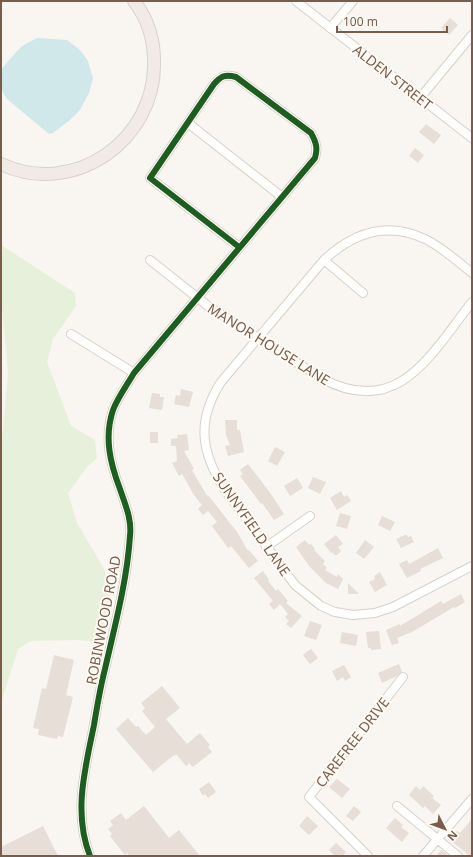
<svg xmlns="http://www.w3.org/2000/svg" width="473" height="857" font-family="'Noto Sans',sans-serif">
<style>
.green{fill:#e7f0db}
.water{fill:#d0e8ea}
.building{fill:#e6ded7}
.lines{fill:none;stroke-linecap:round;stroke-linejoin:round}
.minor-casing{stroke:#d7d1cb;stroke-width:10}
.highway-casing{stroke:#dad1cc;stroke-width:14}
.minor{stroke:#fefefd;stroke-width:8}
.highway{stroke:#f2eae7;stroke-width:12}
.cycleway-casing{stroke:#fffaf3;stroke-width:8}
.cycleway{stroke:#1b5e20;stroke-width:6}
.labels{text-anchor:middle;dominant-baseline:central;stroke-width:4;stroke-linejoin:round;paint-order:stroke}
.street-label{font-size:14px;fill:#7a5c4d;stroke:#fffaf3}
</style>
<rect width="100%" height="100%" fill="#f9f5f0"/>
<!-- green -->
<path class="green" d="M1 245 75 293 76 306 53 339 47 362 71 426 95 440 97 458 87 467 68 493 77 523 104 569 110 597 99 642 77 640 30 641 18 649 1 703V451L8 372 1 296Z"/>
<!-- water -->
<path class="water" d="M37 38 67 40 80 50 88 61 93 78 89 93 80 110 70 120 53 133 49 134 7 99 1 89V70L9 60 22 46Z"/>
<!-- building -->
<path class="building" d="M450 18 458 25 449 35 441 28Z
M426 124 441 135 434 144 419 132Z
M415 148 424 155 418 163 409 156Z
M181 389 193 392 189 407 174 404 176 395 180 396Z
M152 393 160 394V397H164L162 410 149 408Z
M225 420H237V430H240L244 452 228 456 225 446 230 445 226 435Z
M150 432H158V443H150Z
M187 434 189 450 184 451 194 469 192 470 207 496 208 495 237 532 248 551 249 550 258 561 249 568 231 546 228 548 212 526 217 522 208 511 203 515 198 509 202 505 194 495 182 474 179 476 172 463 177 461 176 446H171V439L178 438 177 435Z
M275 447 285 452 277 466 268 461Z
M248 464 271 494 284 514 274 520 262 503 261 504 240 476 243 474 240 470Z
M313 477 326 482 320 494 308 488Z
M297 478 303 488 290 496 284 486Z
M341 491 344 497 347 495 351 501 337 510 330 498Z
M340 513 351 516 347 529 336 526Z
M382 516 395 522 390 531 378 525Z
M336 535 343 544 338 547 341 551 337 555H335L332 552 331 553 324 544Z
M405 535H407L408 537 411 536 414 542 401 548 396 539Z
M305 540 309 545 311 544 315 549 314 550 325 561 323 564 327 568 325 570 337 577 338 574 343 579 338 589 326 583 309 566 296 547Z
M365 540 374 547 364 559 356 553Z
M438 548 443 558 420 569 421 571 407 578 399 564 407 560 409 564Z
M263 571 269 580 268 581 276 591 278 589 288 601 286 603 302 616 291 628 286 624 289 621 285 617 288 614 280 604 274 610 269 604 273 601 254 578Z
M380 572 387 585 375 592 369 582 375 579 374 576Z
M348 583 359 594H348Z
M461 594 465 602 455 608 454 607 412 632 397 638 399 643 392 645 386 630 400 624V626L441 601 443 604Z
M310 621 322 625 316 640 304 636Z
M379 631 381 649 371 650V648H368L366 632Z
M342 632 358 635 356 646 340 643Z
M311 649 318 658 310 664 303 655Z
M54 655 74 660 66 695 73 697 63 737 58 736 57 739 38 735 39 729 33 728 42 688 46 689Z
M399 664 402 672 397 676 382 683 378 673Z
M344 665 351 677 345 681 343 677 337 681 332 671Z
M162 686 180 708 166 719 187 744 200 733 210 745 208 747 212 752 193 767 189 763 186 766 176 754 175 756 174 755 153 772 116 729 128 718 136 727 138 726 146 735 155 727 142 711 145 708 141 703Z
M337 779 350 789 342 798 329 787Z
M209 782 216 792 208 798 205 794 203 796 199 789Z
M416 786 420 790 423 786 434 796 432 798 441 805 433 814 425 806 423 808 409 795Z
M144 806 169 838 179 830 200 856H129L127 853 125 855 110 836 112 834 108 829 113 825 110 821 121 813 126 820Z
M354 806 361 812 353 821 346 816Z
M307 816 318 826 309 835 299 826Z
M395 818 403 825 401 827 409 833 402 842 386 828Z
M472 819V856H470L450 840 457 831 460 833Z
M43 826 58 856H1V847Z
M336 843 346 852 342 856H335L329 850Z
M441 850 449 856H436Z"/>
<g class="lines">
<defs>
<path id="minor" d="M296 1 472 138
M330 28 353 1
M420 98 472 35
M188 123 282 197
M150 260 208 306 321 378C398 420 431 354 472 302
M324 260 363 293
M472 273C457 261 442 247 425 239 387 221 353 233 324 260L221 382C196 421 201 453 225 490L295 585 321 606 335 612 353 615 375 613 393 607 472 566
M71 334 134 373
M266 547 310 516
M397 806 458 856
M90 856C73 813 85 769 94 725 97 707 100 688 105 669 115 625 127 581 130 536 132 519 125 504 120 489 110 463 104 437 113 410 118 397 127 385 134 373L315 158C318 148 316 142 311 133L236 77C225 74 221 76 214 84L150 178 239 247
M368 856 309 797 403 677
M423 856 472 799"/>
<path id="highway" d="M1 164C74 198 157 140 154 60 154 39 147 18 134 1"/>
</defs>
<!-- minor casing -->
<use href="#minor" class="minor-casing"/>
<!-- highway casing -->
<use href="#highway" class="highway-casing"/>
<!-- minor -->
<use href="#minor" class="minor"/>
<!-- highway -->
<use href="#highway" class="highway"/>
<defs>
<path id="cycleway" d="M90 856C73 813 85 769 94 725 97 707 100 688 105 669 115 625 127 581 130 536 132 519 125 504 120 489 110 463 104 437 113 410 118 397 127 385 134 373L315 158C318 148 316 142 311 133L236 77C225 74 221 76 214 84L150 178 239 247"/>
</defs>
<!-- cycleway casing -->
<use href="#cycleway" class="cycleway-casing"/>
<!-- cycleway -->
<use href="#cycleway" class="cycleway"/>
</g>
<g class="labels">
<!-- street labels -->
<g class="street-label">
<text transform="translate(393 77) rotate(38)">ALDEN STREET</text>
<text transform="translate(269 344) rotate(32)">MANOR HOUSE LANE</text>
<text transform="translate(252 524) rotate(55)">SUNNYFIELD LANE</text>
<text transform="translate(103 620) rotate(-79)">ROBINWOOD ROAD</text>
<text transform="translate(352 742) rotate(-52)">CAREFREE DRIVE</text>
</g>
</g>
<!-- border -->
<rect width="473" height="857" fill="none" stroke="#7a5c4d" stroke-width="4"/>
<!-- north arrow -->
<g transform="translate(445 829) rotate(132)" stroke="#fffaf3" stroke-width="3" paint-order="stroke">
<path d="M0-3L7 15L0 10L-7 15Z" fill="#7a5c4d"/>
<text y="-6" font-size="11" font-weight="bold" text-anchor="middle" fill="#7a5c4d">N</text>
</g>
<!-- scale -->
<path d="M337 26v6h110v-6" fill="none" stroke="#7a5c4d" stroke-width="2"/>
<text x="343" y="26" font-size="12" fill="#7a5c4d" stroke="#fffaf3" stroke-width="3" paint-order="stroke">100 m</text>
</svg>
